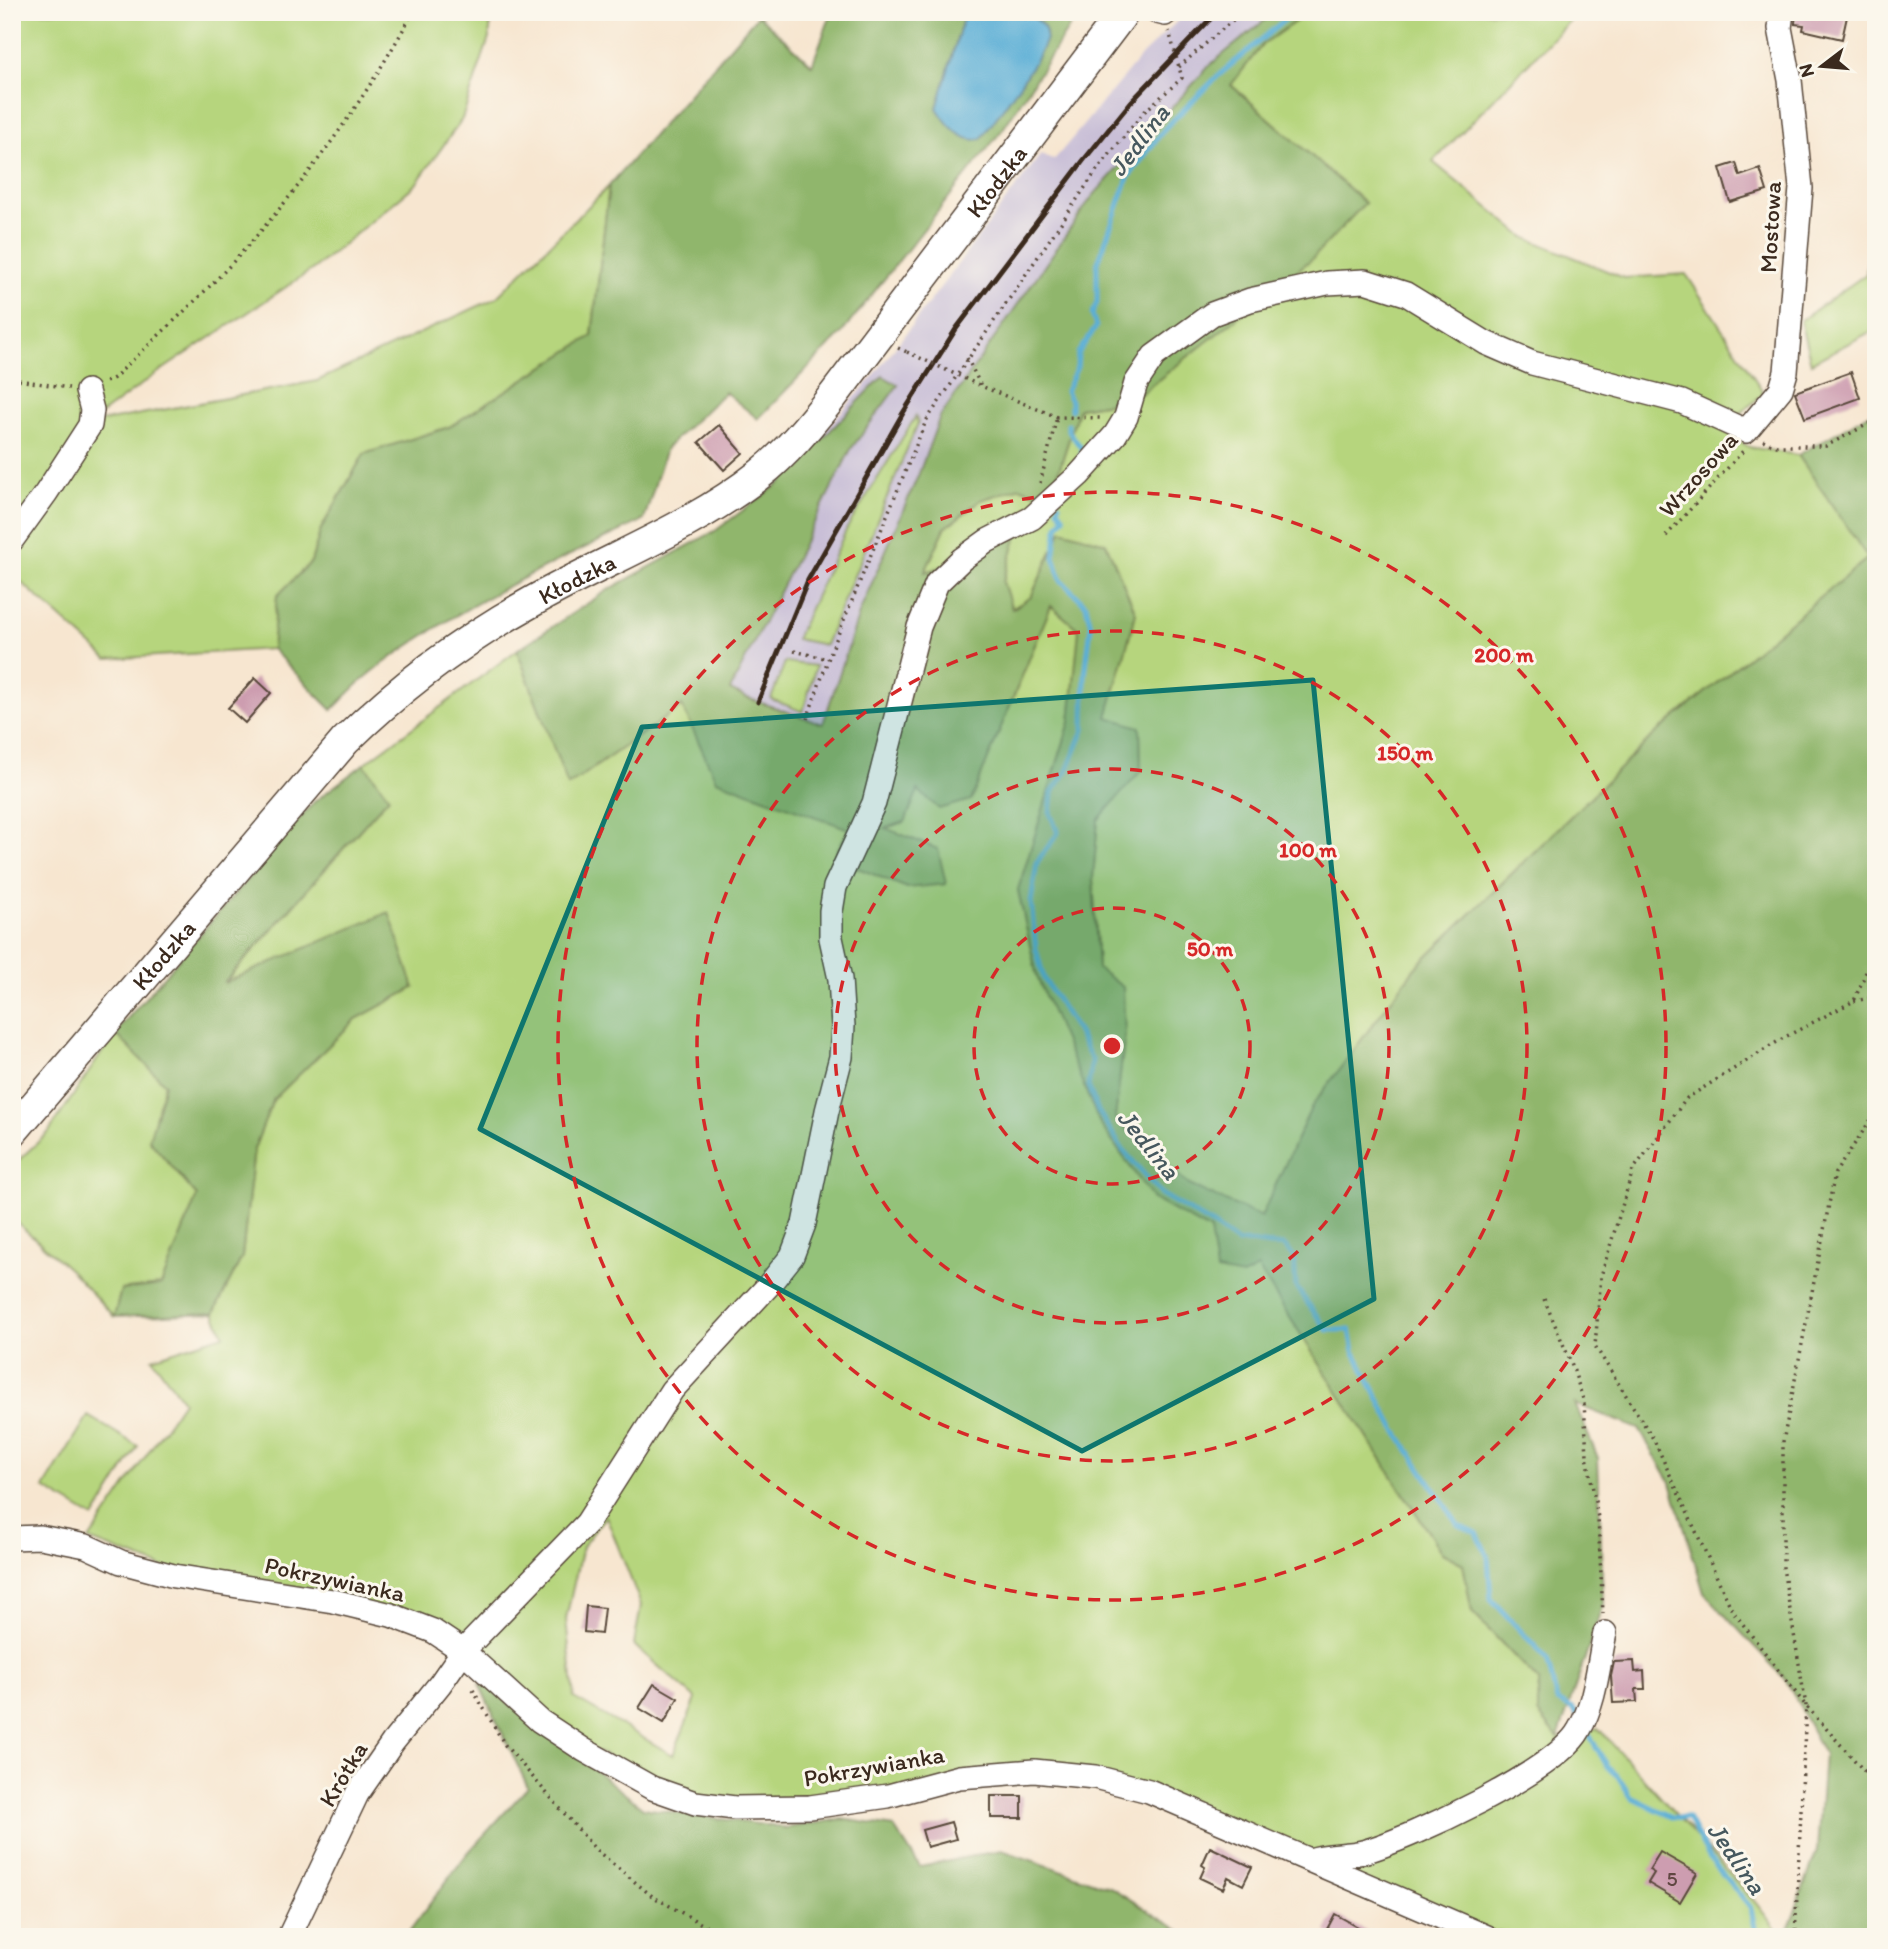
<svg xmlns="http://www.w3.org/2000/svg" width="1888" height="1949" font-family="Itim,sans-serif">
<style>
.industrial{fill:#c9bfd7}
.green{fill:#b6d57d;stroke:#78804e;stroke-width:2;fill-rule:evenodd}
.forest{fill:#90b66c;stroke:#667045;stroke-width:2}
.water{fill:#5aaed6;stroke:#4a6c7a;stroke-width:2}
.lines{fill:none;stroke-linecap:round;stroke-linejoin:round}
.stream{stroke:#5aaed6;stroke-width:5}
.building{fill:#cd9db0}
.minor-casing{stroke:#574639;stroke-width:26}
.major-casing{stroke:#574639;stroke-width:33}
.path{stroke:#574639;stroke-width:3.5;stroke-dasharray:2 5;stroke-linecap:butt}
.minor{stroke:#fff;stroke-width:23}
.major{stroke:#fff;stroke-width:30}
.rail{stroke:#3b2a1e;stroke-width:5}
.path-bridge{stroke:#574639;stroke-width:3.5;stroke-dasharray:2 5;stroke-linecap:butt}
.marked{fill:#0f766e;fill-opacity:0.2;stroke:#0f766e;stroke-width:5;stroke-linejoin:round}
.ring{fill:none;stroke:#d62828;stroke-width:3.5;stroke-dasharray:12 9}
.labels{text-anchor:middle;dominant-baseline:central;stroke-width:6;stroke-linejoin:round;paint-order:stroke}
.number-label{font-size:21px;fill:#604742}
.street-label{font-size:24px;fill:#3b2a1e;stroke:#fbf7ec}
.water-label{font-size:26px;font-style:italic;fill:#46585e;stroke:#fbf7ec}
.centre{fill:#d62828;stroke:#fbf7ec;stroke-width:3.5}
.ring-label{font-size:21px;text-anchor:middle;font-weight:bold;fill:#d62828;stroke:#fbf7ec;stroke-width:6;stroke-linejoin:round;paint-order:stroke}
</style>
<rect width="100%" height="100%" fill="#fbf7ec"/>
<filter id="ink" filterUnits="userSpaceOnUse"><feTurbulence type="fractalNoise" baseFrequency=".0143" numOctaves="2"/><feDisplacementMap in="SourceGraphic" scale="14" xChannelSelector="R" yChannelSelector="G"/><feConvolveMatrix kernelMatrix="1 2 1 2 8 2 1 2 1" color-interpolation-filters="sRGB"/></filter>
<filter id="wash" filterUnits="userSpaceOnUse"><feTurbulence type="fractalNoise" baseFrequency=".00686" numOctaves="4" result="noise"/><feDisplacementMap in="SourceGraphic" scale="28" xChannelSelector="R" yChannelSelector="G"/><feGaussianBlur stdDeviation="1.57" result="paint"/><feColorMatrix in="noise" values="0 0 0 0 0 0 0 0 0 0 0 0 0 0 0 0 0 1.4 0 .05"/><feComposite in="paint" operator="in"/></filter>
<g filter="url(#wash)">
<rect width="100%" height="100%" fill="#f7e6d0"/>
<!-- industrial -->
<path class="industrial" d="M1187 12H1361L937 529 835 829 730 796 707 772 742 522 872 378 1041 154 1054 160 1143 54Z"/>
<!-- green -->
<path class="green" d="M12 12H492L489 38 462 119 416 184 316 267 153 376 88 424 317 381 496 298 609 186 592 336 449 427 364 454 321 529 311 562 277 596 272 649 107 659 12 574Z
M1309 12H1578L1433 162 1524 237 1624 278 1686 274 1764 393 1723 429 1749 447 1798 455 1869 557 1655 734 1312 1106 1261 1217 1189 1185 1115 1118 1125 1033 1098 969 1093 878 1098 820 1141 770 1140 728 1107 717 1136 613 1062 530 1031 598 1011 609 1003 582 1018 529 955 563 924 573 945 528 981 500 1020 487 1050 498 1079 408 1134 399 1365 203 1231 85 1263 44Z
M1876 201V329L1811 363 1800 321 1866 274Z
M916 416 918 423 825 645 796 639 847 528Z
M1051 605 1080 630 1070 722 1018 890 1037 977 1153 1199 1210 1231 1258 1268 1442 1553 1463 1563 1472 1612 1538 1681V1713L1558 1738 1598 1728 1755 1902 1782 1937H1513L1499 1931 1492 1935 1096 1773 810 1802 703 1799 586 1747 434 1627 175 1572 89 1540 183 1401 152 1358 224 1335 214 1313 242 1257 254 1149 273 1100 356 1019 413 988 223 985 389 797 364 764 517 650 568 785 682 706 849 829 833 858 884 828 905 822 918 790 971 800ZM606 1516 641 1605 634 1645 696 1699 673 1755 574 1698 566 1619 582 1547Z
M785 662 816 666 803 712 771 699Z
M115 1033 165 1084 149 1140 197 1196 161 1285 121 1290 114 1317 71 1271 12 1218V1166L48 1133Z
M88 1416 138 1446 94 1518 44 1488Z"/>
<!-- forest -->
<path class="forest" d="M832 12H965L937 108 981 139C994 120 1044 55 1046 37 1048 26 1035 19 1027 12H1079L1003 129 840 335 758 419 725 392 666 448 644 520C551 563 458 607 376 669 360 681 346 696 332 710L272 649 277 596 311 562 321 529 364 454 449 427 592 336 609 186 758 15 812 65Z
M1275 12H1309L1263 44 1231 85 1365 203 1312 259 1134 399 1079 408 1050 498 1020 487 981 500 945 528 925 572 955 563 1019 529 1003 582 1012 609 1031 597 1062 530 1106 543 1136 613 1107 717 1140 727 1141 771 1098 820 1093 878 1098 969 1123 987 1125 1033 1115 1118 1189 1185 1261 1217 1312 1106 1415 968 1655 734 1868 558 1798 455 1876 410V1937H1786L1817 1850 1824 1754 1786 1680 1704 1593 1671 1483 1639 1429 1575 1404 1598 1458 1603 1604 1558 1738 1538 1713V1681L1472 1612 1463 1564 1442 1553 1258 1268 1243 1276 1216 1271 1210 1231 1153 1199 1100 1124 1037 977 1018 890 1070 722 1079 630 1051 606 971 800 939 809 918 790 905 822 885 828 938 849 946 884 907 888 833 858 849 829 716 780 682 706 568 786 517 650 608 590 715 531 780 483 883 376 898 385 851 449 730 690 747 698 823 724 861 608 918 476 940 417 1092 197 1210 65Z
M364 764 389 797 224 983 389 912 414 988 356 1019 273 1100 254 1149 242 1257 214 1313 114 1317 121 1290 161 1285 197 1196 149 1140 165 1084 115 1033 314 802Z
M479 1684 487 1686 643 1808 786 1828 842 1819 894 1827 920 1867 1002 1850 1112 1888 1190 1937H405L467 1854 528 1787Z"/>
<!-- water -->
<path class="water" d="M965 12H1027C1035 19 1048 26 1046 37 1044 55 994 120 981 139 961 144 946 123 937 108Z"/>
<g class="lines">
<!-- stream -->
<path class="stream" d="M1071 410V401L1066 391 1077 367 1078 353 1096 327 1092 314 1097 302V265L1128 178 1165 128 1219 75 1294 12
M1068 424V430L1082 449 1081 459
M1059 504 1058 509 1064 517 1058 526 1054 557 1061 580 1086 605 1091 626 1085 675 1084 730 1067 771 1052 793 1050 813 1058 833 1037 862 1031 902 1036 949 1044 979 1077 1031 1092 1060 1088 1086 1098 1111 1123 1150 1161 1194 1213 1225 1238 1243C1254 1240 1267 1247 1283 1245L1294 1257 1296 1287 1327 1330H1350L1354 1351 1393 1426 1458 1525 1477 1533 1488 1557 1491 1599 1547 1659 1557 1701 1573 1709 1578 1717
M1586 1729 1607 1766 1617 1775 1631 1797 1672 1817 1688 1818 1710 1859 1751 1909 1757 1937"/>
</g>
<g id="blocks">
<!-- building -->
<path class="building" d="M1796 12H1848L1842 39 1803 30 1804 25 1795 24Z
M1736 163 1740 176 1760 169 1767 191 1730 202 1720 168Z
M1851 372 1860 398 1805 418 1795 392Z
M719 425 743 453 724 470 699 442Z
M255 678 271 693 245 723 228 708Z
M586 1606 604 1608 601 1634 584 1632Z
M1634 1661 1635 1672 1644 1671 1645 1689H1636L1637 1702 1613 1703 1611 1676 1614 1662Z
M654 1684 678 1698 664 1723 639 1708Z
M991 1796H1022V1818H991Z
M951 1822 956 1839 927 1847 922 1830Z
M1210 1847 1252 1867 1243 1885 1228 1877 1223 1889 1200 1878 1205 1867 1202 1865Z
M1660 1852 1697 1873 1680 1902 1648 1883 1654 1873 1649 1870Z
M1335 1914 1376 1937H1336L1326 1931Z"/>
</g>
</g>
<g filter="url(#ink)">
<use href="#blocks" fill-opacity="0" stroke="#574639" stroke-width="2"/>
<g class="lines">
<defs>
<path id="minor" d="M1157 12 1165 14 1166 12
M12 540 46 493 90 425 92 410 87 391
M12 1538 40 1537 86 1546 121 1562 174 1576 333 1601 391 1615 433 1631 463 1651 540 1721 584 1750 652 1788 695 1803 735 1808 810 1807 888 1796 959 1777 1034 1771 1095 1777 1149 1791 1487 1937
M1310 1860C1327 1854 1345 1856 1363 1852 1409 1839 1557 1771 1579 1730 1596 1701 1598 1665 1605 1633
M289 1937 357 1794 393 1742 440 1684 463 1651 587 1523 672 1390 768 1286 792 1256 804 1224 827 1111 841 1057 843 1026 840 979 831 938V911L835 887 874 803 919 627 937 583 962 559 987 541 1032 518 1079 475 1115 435 1126 417 1136 383 1154 356 1212 314 1250 300 1327 283 1365 281 1406 294 1486 343 1532 363 1682 402 1746 431 1781 389 1786 372 1801 188 1790 80 1780 28 1782 12"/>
<g id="major">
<path id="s1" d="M12 1132 345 741C400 687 460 642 528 604 604 560 691 529 760 474 788 452 811 423 833 396L1124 12"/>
</g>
</defs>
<!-- minor casing -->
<use href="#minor" class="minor-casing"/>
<!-- major casing -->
<use href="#major" class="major-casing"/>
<!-- path -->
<path class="path" d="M1179 67 1242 12
M898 348 907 352
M967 358 981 386 1057 417 1103 418
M12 379 69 388
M106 382 114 378C157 336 203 296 243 251 309 178 366 98 413 12
M1763 440 1775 446H1826L1876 420
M1040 483 1057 417
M1666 536 1743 451
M794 651 828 659
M807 719 830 654 926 421 1097 170 1144 112 1182 78 1169 31
M1854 1001 1876 997
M1544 1299 1572 1365 1584 1402 1587 1456 1598 1518 1603 1614
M473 1690 505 1745 596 1850 652 1896 725 1937
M1874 1782 1806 1706 1732 1610 1654 1440 1595 1346 1601 1276 1633 1170 1687 1098 1785 1037 1854 1001 1876 948
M1795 1937 1806 1706 1783 1568V1442L1835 1173 1876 1112"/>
<!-- minor -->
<use href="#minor" class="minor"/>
<!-- major -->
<use href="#major" class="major"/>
<!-- rail -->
<path class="rail" d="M758 702 808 580 903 413 956 329 1083 161 1131 102 1217 12"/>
<!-- path-bridge -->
<path class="path-bridge" d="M907 352 981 386"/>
</g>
</g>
<!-- marked area -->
<path class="marked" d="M1313 680 1374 1299 1082 1451 480 1129 642 727Z"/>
<!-- distance rings -->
<g class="ring">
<circle cx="1112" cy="1046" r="138"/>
<circle cx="1112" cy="1046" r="277"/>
<circle cx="1112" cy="1046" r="415"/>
<circle cx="1112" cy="1046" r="554"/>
</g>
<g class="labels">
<!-- number labels -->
<g class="number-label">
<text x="1672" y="1878">5</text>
</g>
<!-- street labels -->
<g class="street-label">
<text stroke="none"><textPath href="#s1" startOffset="1386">Kłodzka</textPath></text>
<text transform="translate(1770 227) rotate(-87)">Mostowa</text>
<text transform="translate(1698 474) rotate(-48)">Wrzosowa</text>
<text stroke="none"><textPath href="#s1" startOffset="798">Kłodzka</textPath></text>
<text stroke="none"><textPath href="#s1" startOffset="233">Kłodzka</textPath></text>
<text transform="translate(335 1579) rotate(12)">Pokrzywianka</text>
<text transform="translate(874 1766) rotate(-10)">Pokrzywianka</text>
<text transform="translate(343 1774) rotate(-59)">Krótka</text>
</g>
<!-- water labels -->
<g class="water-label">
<text transform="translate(1139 140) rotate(-53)">Jedlina</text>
<text transform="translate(1149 1144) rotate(51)">Jedlina</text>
<text transform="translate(1737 1858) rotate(55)">Jedlina</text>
</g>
</g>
<circle cx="1112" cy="1046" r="10" class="centre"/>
<g class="ring-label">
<text x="1504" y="662">200 m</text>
<text x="1405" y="760">150 m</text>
<text x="1308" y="857">100 m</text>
<text x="1210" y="956">50 m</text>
</g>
<!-- margin -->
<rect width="1888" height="1949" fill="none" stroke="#fbf7ec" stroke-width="42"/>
<!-- north arrow -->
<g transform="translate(1822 66) rotate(254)" stroke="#fbf7ec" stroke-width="5" paint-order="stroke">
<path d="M0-5L12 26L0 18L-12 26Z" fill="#3b2a1e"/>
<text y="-10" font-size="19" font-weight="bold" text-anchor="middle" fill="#3b2a1e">N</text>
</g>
</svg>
